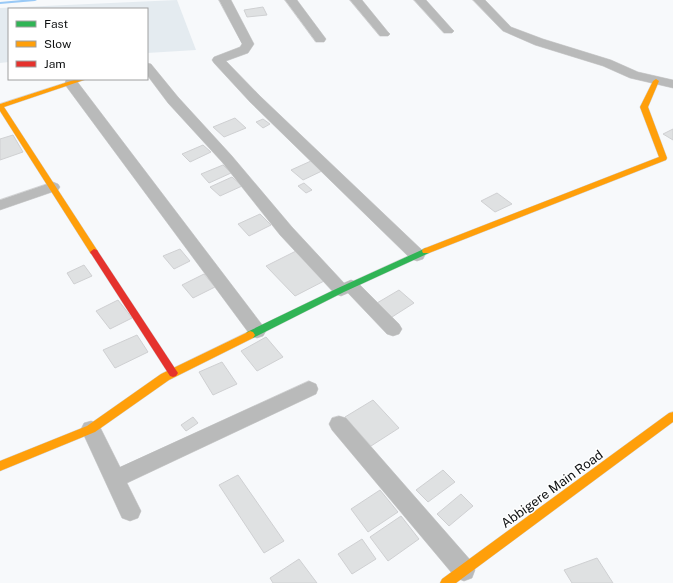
<svg xmlns="http://www.w3.org/2000/svg" width="673" height="583" font-family="'Public Sans',sans-serif">
<style>
.built{fill:#e4ebf0}
.lines{fill:none;stroke-linecap:round;stroke-linejoin:round}
.stream{fill:#99c9f6;fill-rule:evenodd}
.building{fill:#dfe1e2;stroke:#cfd0d2}
.street-casing{stroke:#d3d4d5;stroke-width:1}
.fast-casing{stroke:#d3d4d5;stroke-width:1}
.slow-casing{stroke:#d3d4d5;stroke-width:1}
.jam-casing{stroke:#d3d4d5;stroke-width:1}
.street{fill:#b9baba;fill-rule:evenodd}
.fast{fill:#30b455;fill-rule:evenodd}
.slow{fill:#ff9f0a;fill-rule:evenodd}
.jam{fill:#e5322d;fill-rule:evenodd}
.labels{text-anchor:middle;dominant-baseline:central;stroke-width:3;stroke-linejoin:round;paint-order:stroke}
.near-street-label{font-size:13px;fill:#0f1112;stroke:#fff}
</style>
<rect width="100%" height="100%" fill="#f7f9fb"/>
<!-- built -->
<path class="built" d="M177 0 196 50 147 53V9H9V62L0 63V8Z"/>
<g class="lines">
<!-- stream -->
<path class="stream" d="M22 0H37L35 1 0 4V2Z"/>
</g>
<!-- building -->
<path class="building" d="M263 7 267 15 247 17 244 10Z
M235 118 246 128 224 137 213 127Z
M263 119 270 124 263 128 256 122Z
M673 129V140L663 134Z
M13 135 23 152 0 160V139Z
M203 145 211 152 190 162 182 154Z
M311 161 324 170 303 180 291 170Z
M223 165 231 173 209 183 201 174Z
M232 177 242 186 220 196 210 187Z
M304 183 312 190 306 193 298 186Z
M497 193 512 204 495 212 481 201Z
M260 214 271 225 249 236 238 224Z
M180 249 190 261 174 269 163 256Z
M296 251 326 280 295 296 266 266Z
M84 265 92 276 74 284 67 273Z
M204 274 215 287 193 298 182 285Z
M399 290 414 303 392 317 377 303Z
M118 300 132 318 110 329 96 311Z
M137 335 148 352 115 368 103 350Z
M266 337 283 357 257 371 241 351Z
M222 362 237 384 213 395 199 372Z
M373 400 399 428 371 446 345 417Z
M193 417 198 423 186 431 181 425Z
M443 470 455 482 428 502 416 490Z
M238 475 284 541 264 553 219 485Z
M380 490 398 512 368 532 351 509Z
M461 494 473 506 449 526 437 514Z
M401 516 419 539 388 561 370 537Z
M362 539 376 559 352 574 338 554Z
M597 558 613 583H572L564 570Z
M299 559 317 583H273L270 578Z"/>
<g class="lines">
<defs>
<path id="street" d="M219 0H231L254 44 248 53 226 61 260 96 423 251 425 255 423 259 417 261 411 259 250 102 214 63 212 60 214 57 240 47 242 44Z
M285 0H297L326 39 324 42H316Z
M350 0H362L388 32 390 34 388 36H380Z
M414 0H426L452 29 454 31 452 33H444Z
M473 0H485L511 27 543 39 611 60 638 72 673 80V88L630 78 603 66 535 45 503 31Z
M147 63 151 64 178 97 232 156 292 227 344 283 351 280 357 282 399 324 402 329 399 334 393 336 387 334 348 293 341 296 335 294 280 235 222 162 168 103 147 75Z
M71 79 76 80 263 326 266 331 263 336 257 338 251 336 66 86 65 83 66 80Z
M53 182 58 184 60 187 58 190 0 210V200Z
M309 381 316 384 318 389 316 394 127 483 141 511 138 518 130 521 122 518 81 429 84 423 91 421 98 423 120 467Z
M339 416 346 418 472 562 475 570 472 578 464 581 456 578 332 430 329 424 332 418Z"/>
<path id="fast" d="M426 248 429 249 430 251 429 253 344 292 253 338H247L245 335 247 332 338 288Z"/>
<path id="slow" d="M77 79H87L4 107 97 250 98 252 97 254H91L0 111V104Z
M656 79 659 81 648 107 667 158 666 160 429 253H423L422 251 423 249 659 157 640 107 653 81Z
M250 331 253 332 255 335 253 338 169 380 95 432 0 471V461L87 426 161 374Z
M673 412V422L456 583H440L442 579 669 413Z"/>
<path id="jam" d="M94 249 97 250 176 370 178 373 176 376 173 377 170 376 90 252Z"/>
</defs>
<!-- street casing -->
<use href="#street" class="street-casing"/>
<!-- fast casing -->
<use href="#fast" class="fast-casing"/>
<!-- slow casing -->
<use href="#slow" class="slow-casing"/>
<!-- jam casing -->
<use href="#jam" class="jam-casing"/>
<!-- street -->
<use href="#street" class="street"/>
<!-- fast -->
<use href="#fast" class="fast"/>
<!-- slow -->
<use href="#slow" class="slow"/>
<!-- jam -->
<use href="#jam" class="jam"/>
</g>
<g class="labels">
<!-- near-street labels -->
<g class="near-street-label">
<text transform="translate(552 489) rotate(-36)">Abbigere Main Road</text>
</g>
</g>
<!-- legend -->
<rect x="8" y="8" width="140" height="72" fill="#ffffff" stroke="#9fa0a0"/>
<rect x="16" y="21" width="20" height="6" fill="#30b455" stroke="#9fa0a0"/>
<text x="44" y="28" font-size="12" fill="#0f1112">Fast</text>
<rect x="16" y="41" width="20" height="6" fill="#ff9f0a" stroke="#9fa0a0"/>
<text x="44" y="48" font-size="12" fill="#0f1112">Slow</text>
<rect x="16" y="61" width="20" height="6" fill="#e5322d" stroke="#9fa0a0"/>
<text x="44" y="68" font-size="12" fill="#0f1112">Jam</text>
</svg>
